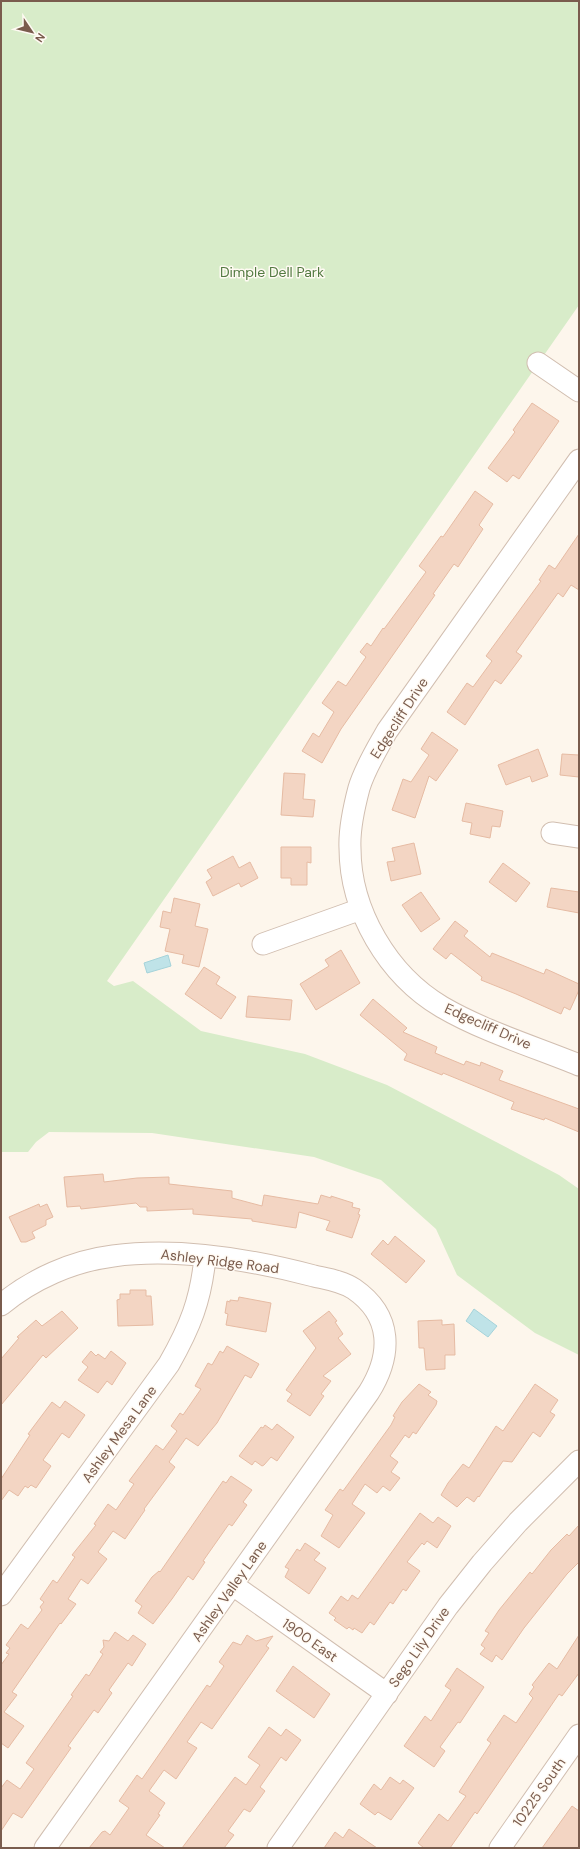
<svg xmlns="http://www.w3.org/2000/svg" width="580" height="1849" font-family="'DM Sans',sans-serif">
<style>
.green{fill:#d8ecc9}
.water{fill:#bfe3e8;stroke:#a5d3da}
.building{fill:#f3d5c3;stroke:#e6bba3}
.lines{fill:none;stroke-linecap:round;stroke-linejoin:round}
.minor-casing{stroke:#d1beb0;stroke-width:23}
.minor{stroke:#fff;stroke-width:21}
.labels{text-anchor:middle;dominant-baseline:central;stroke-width:3;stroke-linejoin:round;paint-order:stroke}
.park-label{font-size:14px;fill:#537a41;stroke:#fffaf3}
.street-label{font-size:14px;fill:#7a5c4d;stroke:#fffaf3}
</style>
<rect width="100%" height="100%" fill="#fdf6ec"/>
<!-- green -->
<path class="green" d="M1 1H579V305L107 981 114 986 133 981 201 1031 305 1054 387 1085 559 1175 579 1189V1355L535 1333 457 1275 436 1229 381 1180 314 1157 152 1133 49 1132 36 1142 28 1152H1Z"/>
<!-- water -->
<path class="water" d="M168 955 171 966 147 973 144 963Z
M474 1309 497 1326 488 1337 466 1321Z"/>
<!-- building -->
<path class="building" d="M532 403 559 421 519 479 513 475 507 482 488 468 515 432 513 430Z
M475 491 493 504 479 525 483 529 458 567 454 564 433 594 435 595 341 729 322 763 302 751 313 733 319 737 334 712 322 703 338 681 346 686 366 657 360 652 367 643 371 646 383 628 384 629 426 572 419 566 441 536 443 537Z
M579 534V590L571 585 563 597 558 593 516 652 522 656 501 684 495 680 465 725 447 712 467 683 473 687 492 661 486 656 541 581 539 580 549 565 555 569Z
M432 732 458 750 436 781 429 776 415 818 392 810 403 779 411 782 429 755 421 749Z
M538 749 548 776 532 782 530 776 506 785 498 765Z
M562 754 579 755V777L560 775Z
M284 773 305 774 303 799 315 800 313 817 281 815Z
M466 803 503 811 500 827 492 826 490 838 470 834 472 823 462 821Z
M414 843 421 874 391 881 387 862 395 861 392 848Z
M281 847H311V863L307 862V885H291V878H281Z
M233 856 239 868 250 862 258 878 241 887 239 883 213 896 206 882 212 878 207 870Z
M503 863 530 883 516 902 489 882Z
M551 888 579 892V913L547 907Z
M421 892 440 919 421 932 402 905Z
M174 898 200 904 195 926 208 929 199 967 182 963 184 955 165 951 170 929 160 927 163 911 171 913Z
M455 921 468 931 464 936 490 957 492 953 544 974 546 969 579 984V990L570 1010 564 1007 561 1014 516 994 481 980 482 977 451 953 446 959 433 949Z
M341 950 360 983 316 1010 300 984 329 966 325 960Z
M204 967 220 977 216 984 236 997 221 1019 185 994Z
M248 996 292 1000 290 1020 246 1017Z
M373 999 407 1028 403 1032 437 1047 435 1053 464 1065 466 1061 480 1066 481 1062 503 1071 499 1080 579 1109V1132L545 1118 544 1120 511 1109 514 1102 443 1073 442 1075 404 1060 407 1054 360 1015Z
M103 1174 104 1182 137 1178 169 1177V1184L232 1191V1198L262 1206 264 1195 318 1204 321 1195 331 1198V1196L353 1203 352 1207 360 1209 358 1214 360 1215 352 1238 326 1230 330 1221 299 1212 296 1228 252 1221V1219L193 1214V1209L147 1211V1207H140L136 1203 81 1209 80 1206 67 1207 64 1177Z
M39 1204 40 1207 47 1204 53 1217 46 1220V1225L32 1232 35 1238 26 1242H21L9 1217Z
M395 1236 425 1261 406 1283 371 1254 383 1240 388 1245Z
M130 1290H146V1296H151L153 1325 118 1326 117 1300 120 1299V1294H130Z
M239 1297 271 1303 266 1332 226 1325 228 1314 225 1313 227 1301 230 1302V1300L238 1301Z
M62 1311 78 1328 46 1358 43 1355 1 1405V1359L19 1338 17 1337 36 1320 42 1326Z
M329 1311 337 1321 335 1322 343 1334 338 1338 351 1354 323 1376 331 1381 321 1394 324 1396 310 1416 287 1401 292 1394 286 1390 316 1348 303 1331Z
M442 1320V1325L454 1324 455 1355H445V1369L426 1370 424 1348H419L418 1321Z
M227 1346 259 1364 251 1378 245 1375 217 1423 198 1446 186 1438 169 1462 175 1467 144 1509 145 1510 125 1539 113 1531 98 1552 107 1559 88 1584 81 1579 68 1599 76 1604 61 1624 60 1623 12 1692 17 1695 4 1712 24 1726 8 1748 1 1743V1665L9 1654 6 1653 10 1648 6 1645 21 1624 28 1629 42 1610 40 1607 44 1602 40 1599 53 1580 57 1583 75 1557 72 1555 96 1525 94 1524 108 1504 116 1510 134 1484 129 1481 156 1445 163 1450 177 1431 171 1426 180 1413 183 1415 201 1389 195 1386 208 1363 212 1365 220 1351 223 1353Z
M91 1351 96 1356 98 1354 105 1359 111 1351 126 1363 112 1385 107 1381 98 1393 78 1380 88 1367 82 1362Z
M419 1384 431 1392 428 1395 437 1401 436 1405 416 1434 413 1432 409 1438 405 1435 390 1456 398 1462 391 1472 400 1478 390 1491 383 1486 377 1493 365 1484 352 1504 365 1513 339 1548 321 1536 333 1515 325 1510 340 1489 343 1491 391 1425 395 1417 393 1416 402 1402Z
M535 1384 558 1400 550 1412 555 1415 540 1437 533 1432 512 1462 503 1461 479 1497 478 1496 474 1502 467 1497 457 1507 441 1495 448 1483 463 1464 469 1468 496 1426 503 1431Z
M65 1401 85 1415 69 1438 62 1433 43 1460 51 1466 36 1488 31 1485 28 1488 25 1486 18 1496 9 1490 1 1501V1479L30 1435 28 1434 52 1402 60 1408Z
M277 1424 294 1437 277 1461 271 1457 264 1465 262 1466 255 1461 252 1465 239 1456 261 1427 263 1428 265 1425 272 1430Z
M231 1476 252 1490 243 1502 247 1505 232 1526 229 1524 203 1561 205 1562 193 1580 188 1576 172 1599 153 1624 138 1613 142 1606 135 1601 152 1577 159 1571 160 1572 223 1481 226 1483Z
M420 1513 433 1523 438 1517 451 1526 437 1548 427 1541 424 1545 422 1543 407 1562 420 1571 406 1591 403 1589 393 1604 390 1602 374 1625 370 1622 362 1633 354 1628 353 1630 349 1627 347 1629 334 1620 336 1618 329 1613 341 1596 348 1601 352 1595 358 1599Z
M579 1525V1562L567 1574 524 1628 502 1660 496 1655 492 1662 480 1654 485 1648 481 1645 489 1633 485 1631 499 1610 530 1572 532 1574 551 1550 567 1534 569 1536Z
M305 1543 320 1553 314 1560 326 1568 309 1594 285 1577 289 1569 285 1567 297 1549 300 1551Z
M115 1632 128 1641 133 1635 146 1644 132 1666 128 1663 109 1690 112 1693 98 1713 94 1710 68 1746 71 1748 22 1818 13 1813 1 1831V1788L7 1780 20 1789 34 1769 26 1763 73 1696 71 1695 86 1674 89 1676 103 1654 100 1652 104 1647 103 1640 109 1641Z
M247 1635 256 1641 273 1636 266 1646 269 1648 212 1729 201 1722 187 1742 197 1748 176 1779 164 1770 149 1791 165 1803 158 1814 160 1815 146 1835 165 1848H89L102 1832 105 1831 110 1835 129 1808 119 1801 137 1775 142 1779 207 1685 210 1687 224 1666 219 1662 233 1642 241 1645Z
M579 1635V1673L562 1696 559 1694 477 1814 475 1812 450 1848H424L418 1843 439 1814 448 1821 466 1796 459 1792 491 1743 487 1740 504 1715 516 1723 533 1698 529 1694 534 1687 532 1685 549 1663 557 1669Z
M293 1666 330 1694 314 1718 276 1691Z
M457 1668 484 1687 460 1723 458 1722 440 1747 445 1751 434 1767 404 1746 425 1716 431 1721 451 1690 445 1686Z
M269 1727 281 1736 286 1729 301 1740 286 1761 281 1757 260 1787 265 1791 250 1812 244 1809 228 1831 234 1835 224 1848H182L235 1777 246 1785 260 1765 248 1757Z
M390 1777 400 1784 403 1780 414 1788 391 1820 378 1812 375 1815 360 1804 374 1784 381 1790Z
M572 1806 579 1811V1848H542Z
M349 1829 377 1848H324L335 1832 343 1838Z"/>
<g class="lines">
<defs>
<path id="minor" d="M538 363 579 391
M579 460 387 731C377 749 365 768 359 788 354 807 349 828 350 848 350 911 388 975 442 1007 483 1031 535 1047 579 1065
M552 833 579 837
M263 944 361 909
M1 1305C32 1279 73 1261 113 1256 176 1247 253 1260 314 1276 327 1279 342 1281 354 1289 393 1316 392 1355 369 1392L45 1848
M233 1585 387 1694
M1 1595 169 1364C190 1327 201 1300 205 1257
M278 1848 448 1606 482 1563 518 1522 579 1461
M500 1848 579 1735"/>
</defs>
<!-- minor casing -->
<use href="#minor" class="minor-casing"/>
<!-- minor -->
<use href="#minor" class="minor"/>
</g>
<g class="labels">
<!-- park labels -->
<g class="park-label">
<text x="272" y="272">Dimple Dell Park</text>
</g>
<!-- street labels -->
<g class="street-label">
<text transform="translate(399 718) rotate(-57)">Edgecliff Drive</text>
<text transform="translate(488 1026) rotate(24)">Edgecliff Drive</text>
<text transform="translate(220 1261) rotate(7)">Ashley Ridge Road</text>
<text transform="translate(119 1434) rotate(-54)">Ashley Mesa Lane</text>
<text transform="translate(229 1591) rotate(-55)">Ashley Valley Lane</text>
<text transform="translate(310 1640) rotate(35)">1900 East</text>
<text transform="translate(419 1647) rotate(-55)">Sego Lily Drive</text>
<text transform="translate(539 1792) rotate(-55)">10225 South</text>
</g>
</g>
<!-- border -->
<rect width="580" height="1849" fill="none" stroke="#7a5c4d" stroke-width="4"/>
<!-- north arrow -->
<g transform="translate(32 32) rotate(125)" stroke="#fffaf3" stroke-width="3" paint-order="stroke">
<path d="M0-3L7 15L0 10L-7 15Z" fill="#7a5c4d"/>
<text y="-6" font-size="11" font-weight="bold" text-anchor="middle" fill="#7a5c4d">N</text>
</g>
</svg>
